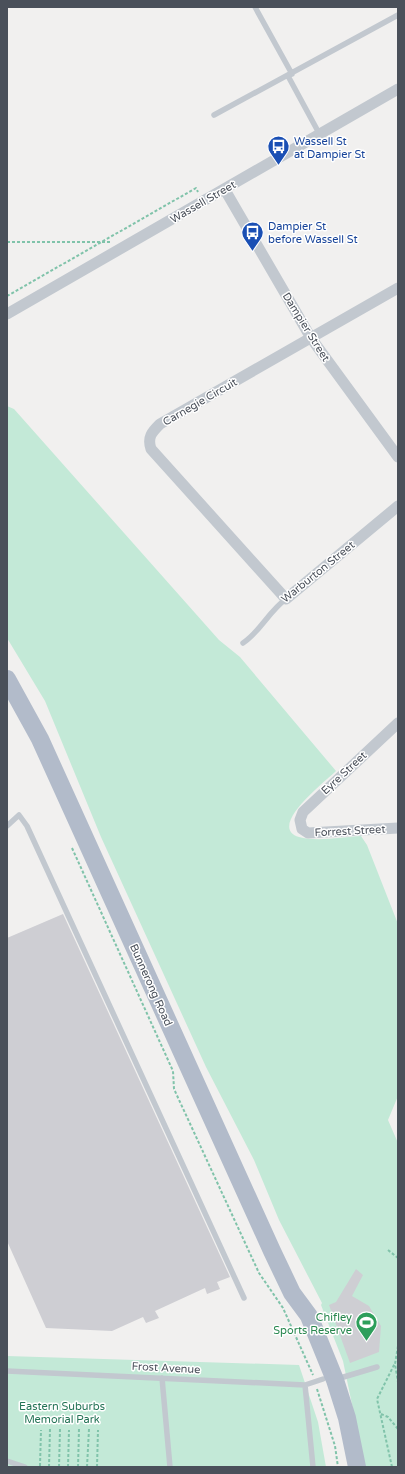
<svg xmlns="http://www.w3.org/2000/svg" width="405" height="1474" font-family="'Varela Round',sans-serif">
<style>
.green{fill:#c3e9d7}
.building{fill:#ceced3}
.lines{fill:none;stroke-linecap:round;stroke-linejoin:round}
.path{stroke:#80c3aa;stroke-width:2;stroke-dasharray:3 2;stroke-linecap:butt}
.service{stroke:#c2c8cf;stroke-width:5.5}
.minor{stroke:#c2c8cf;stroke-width:11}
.primary{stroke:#b2bbca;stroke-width:18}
.labels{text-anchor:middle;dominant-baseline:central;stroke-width:3;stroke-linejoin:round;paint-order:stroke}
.transit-label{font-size:11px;fill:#164399;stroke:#fff;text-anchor:start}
.street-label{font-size:11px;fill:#4a505a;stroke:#fff}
.leisure-label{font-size:11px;fill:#27864d;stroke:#fff;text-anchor:end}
.park-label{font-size:11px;fill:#237355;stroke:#fff}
</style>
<rect width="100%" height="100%" fill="#f1f0ef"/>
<!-- green -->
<path class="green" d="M7 406 14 409 219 640 240 657 336 771C326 781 266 827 299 837 316 842 344 837 361 836L367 845 398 924V1096L388 1120 398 1143V1467H365L343 1361 321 1305 322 1303 279 1220 254 1160 206 1067 101 837 45 701 7 638Z
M7 1356 299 1365 318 1422 326 1467H7Z"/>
<!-- building -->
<path class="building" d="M63 914 230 1277 217 1282 220 1289 207 1294 205 1288 155 1311 159 1318 146 1323 143 1317 112 1331 46 1328 7 1241V938Z
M356 1269 363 1275 352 1296 369 1306 381 1326 379 1352 350 1363 329 1305 336 1302Z"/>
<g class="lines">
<!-- path -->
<path class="path" d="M7 242H110
M7 296 196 188 198 192
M72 848 173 1071 174 1089 259 1273 283 1308 313 1375
M388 1250 398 1258
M398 1346 395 1364 398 1382
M317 1389 335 1446 338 1467
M381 1414 388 1417 398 1429
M40 1466 41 1430
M49 1467 50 1429
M59 1467 60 1429
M68 1467 69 1430
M78 1467 79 1429
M87 1467 89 1429
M97 1467 98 1430
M392 1467 377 1399 395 1363"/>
<!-- service -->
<path class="service" d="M255 7 292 74
M288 76 320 135
M214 115 398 15
M243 643C260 632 269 611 286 599
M7 826 19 815 27 826 244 1298
M7 1371 305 1385 323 1379
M162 1378 170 1467
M337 1379 377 1367
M305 1385 313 1467
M7 1461 25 1467"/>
<!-- minor -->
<path class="minor" d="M225 190 311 338 398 457
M398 288 160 424C152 432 147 437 151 449L286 599 398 506
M7 314 398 89
M398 723 303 812 300 820 302 829 308 833 398 828"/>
<!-- primary -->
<path class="primary" d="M7 679 40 739 272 1251 292 1293 309 1316 335 1380 347 1418 357 1467"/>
</g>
<!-- icons -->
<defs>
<symbol id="bus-pin" viewBox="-11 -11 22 30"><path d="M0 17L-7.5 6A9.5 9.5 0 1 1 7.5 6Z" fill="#1a4fb4" stroke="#fff"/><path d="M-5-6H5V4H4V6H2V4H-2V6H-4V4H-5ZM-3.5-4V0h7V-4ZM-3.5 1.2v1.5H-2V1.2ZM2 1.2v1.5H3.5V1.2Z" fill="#fff"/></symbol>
<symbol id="stadium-pin" viewBox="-11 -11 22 30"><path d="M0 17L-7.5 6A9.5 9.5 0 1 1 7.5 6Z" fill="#2e9e5b" stroke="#fff"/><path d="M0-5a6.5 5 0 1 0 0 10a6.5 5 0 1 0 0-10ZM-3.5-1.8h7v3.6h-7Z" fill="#fff"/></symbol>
</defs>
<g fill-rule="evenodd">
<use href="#bus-pin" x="266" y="134" width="25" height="34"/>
<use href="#bus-pin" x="240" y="220" width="25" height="34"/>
<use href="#stadium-pin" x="354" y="1310" width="25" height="34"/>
</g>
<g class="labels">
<!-- transit labels -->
<g class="transit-label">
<text x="294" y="141">Wassell St<tspan x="294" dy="13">at Dampier St</tspan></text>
<text x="268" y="226">Dampier St<tspan x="268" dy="13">before Wassell St</tspan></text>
</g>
<!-- street labels -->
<g class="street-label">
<text transform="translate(203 202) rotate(-30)">Wassell Street</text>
<text transform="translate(306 327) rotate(58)">Dampier Street</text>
<text transform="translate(200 402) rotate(-30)">Carnegie Circuit</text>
<text transform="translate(318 572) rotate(-39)">Warburton Street</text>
<text transform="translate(344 773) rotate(-43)">Eyre Street</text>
<text transform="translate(350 831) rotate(-3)">Forrest Street</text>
<text transform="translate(151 985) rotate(66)">Bunnerong Road</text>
<text transform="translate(166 1368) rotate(3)">Frost Avenue</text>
</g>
<!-- leisure labels -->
<g class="leisure-label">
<text x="352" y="1317">Chifley<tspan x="352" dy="13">Sports Reserve</tspan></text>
</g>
<!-- park labels -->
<g class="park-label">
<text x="62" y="1406">Eastern Suburbs<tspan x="62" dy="13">Memorial Park</tspan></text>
</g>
</g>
<!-- border -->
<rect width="405" height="1474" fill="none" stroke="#4a505a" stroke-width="16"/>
</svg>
